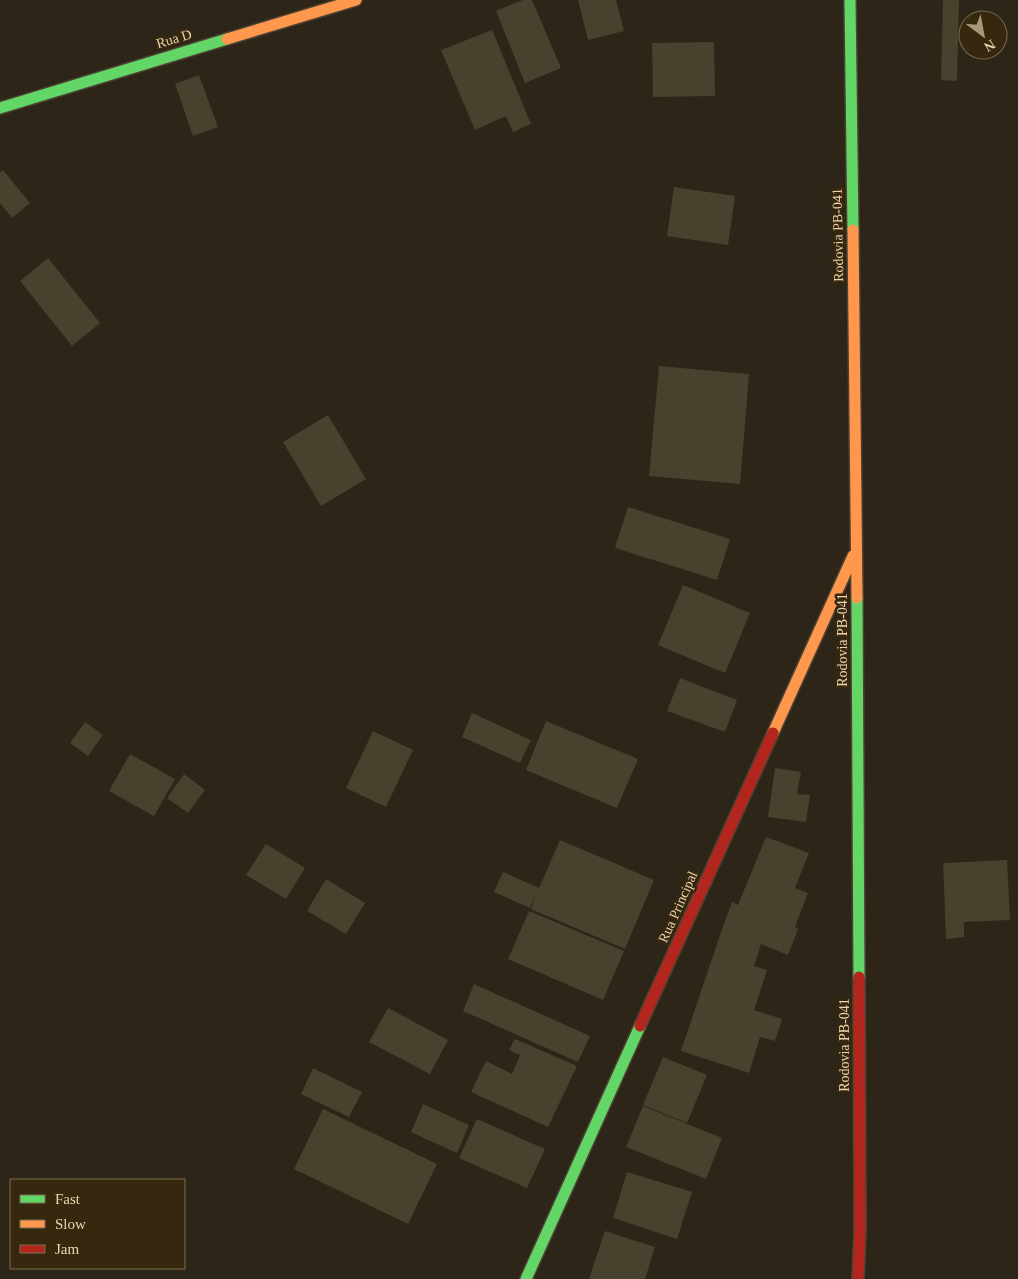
<svg xmlns="http://www.w3.org/2000/svg" width="1018" height="1279" font-family="Georgia,serif">
<style>
.building{fill:#48412d}
.lines{fill:none;stroke-linecap:round;stroke-linejoin:round}
.fast-casing{stroke:#4c4233;stroke-width:14}
.slow-casing{stroke:#4c4233;stroke-width:14}
.jam-casing{stroke:#4c4233;stroke-width:14}
.fast{stroke:#63d668;stroke-width:11}
.slow{stroke:#ff974d;stroke-width:11}
.jam{stroke:#b3261e;stroke-width:11}
.labels{text-anchor:middle;dominant-baseline:central;stroke-width:5;stroke-linejoin:round;paint-order:stroke}
.street-label{font-size:14px;fill:#ebd4af;stroke:#36280f}
</style>
<rect width="100%" height="100%" fill="#2d2518"/>
<!-- building -->
<path class="building" d="M523 0H532L561 68 525 83 496 11Z
M578 0H616L624 31 588 40Z
M943 0H959L957 81 941 80Z
M492 30 531 124 513 132 506 116 475 130 441 50Z
M714 42 715 96 653 97 652 43Z
M199 75 218 127 193 136 175 84Z
M3 170 30 203 12 218 0 203V172Z
M674 187 735 196 728 245 667 236Z
M48 258 100 323 72 346 20 281Z
M659 366 749 374 740 484 649 476Z
M328 415 366 479 321 506 283 442Z
M628 507 730 539 717 580 615 548Z
M683 585 750 613 725 673 658 645Z
M680 678 737 700 725 732 667 711Z
M472 713 531 740 520 763 462 737Z
M546 721 638 759 617 808 526 770Z
M85 722 103 735 88 756 70 743Z
M373 731 413 750 386 807 346 788Z
M130 754 175 779 154 816 109 791Z
M775 768 801 772 797 794 810 795 806 822 768 817Z
M184 774 205 790 188 813 167 798Z
M766 837 809 853 795 888 808 893 795 927 798 929 788 955 761 944 754 966 767 970 754 1010 782 1019 775 1041 760 1037 749 1073 681 1051 722 929 732 902 738 905Z
M560 840 654 880 625 949 531 909 536 894 530 908 494 892 503 872 539 888Z
M266 844 305 868 286 899 246 875Z
M1007 860 1010 920 964 922V937L946 939 943 863Z
M326 879 365 903 346 934 307 911Z
M529 911 624 951 603 1000 508 959Z
M474 984 590 1036 578 1062 463 1011Z
M388 1008 448 1040 430 1074 369 1042Z
M515 1039 577 1066 548 1127 471 1092 486 1061 512 1074 520 1055 509 1050Z
M663 1057 707 1075 687 1123 643 1105Z
M313 1068 362 1092 349 1117 301 1094Z
M423 1104 469 1125 457 1153 411 1132Z
M643 1106 722 1138 706 1179 626 1147Z
M323 1109 437 1164 408 1224 294 1169Z
M477 1119 545 1149 527 1188 459 1158Z
M627 1172 692 1192 677 1239 613 1218Z
M605 1231 655 1247 645 1279H589Z"/>
<g class="lines">
<defs>
<path id="fast" d="M850 0 853 230
M0 108 227 39
M857 598 859 977
M526 1279 640 1026"/>
<path id="slow" d="M227 39 356 0
M853 230 857 598
M773 733 853 556"/>
<path id="jam" d="M640 1026 773 733
M858 1279 860 1231 859 977"/>
</defs>
<!-- fast casing -->
<use href="#fast" class="fast-casing"/>
<!-- slow casing -->
<use href="#slow" class="slow-casing"/>
<!-- jam casing -->
<use href="#jam" class="jam-casing"/>
<!-- fast -->
<use href="#fast" class="fast"/>
<!-- slow -->
<use href="#slow" class="slow"/>
<!-- jam -->
<use href="#jam" class="jam"/>
</g>
<g class="labels">
<!-- street labels -->
<g class="street-label">
<text transform="translate(174 39) rotate(-17)">Rua D</text>
<text transform="translate(838 235) rotate(-91)">Rodovia PB-041</text>
<text transform="translate(842 640) rotate(-90)">Rodovia PB-041</text>
<text transform="translate(678 907) rotate(-66)">Rua Principal</text>
<text transform="translate(844 1045) rotate(-90)">Rodovia PB-041</text>
</g>
</g>
<!-- legend -->
<rect x="10" y="1179" width="175" height="90" fill="#36280f" stroke="#7e6d4f"/>
<rect x="20" y="1195" width="25" height="8" fill="#63d668" stroke="#7e6d4f"/>
<text x="55" y="1204" font-size="15" fill="#ebd4af">Fast</text>
<rect x="20" y="1220" width="25" height="8" fill="#ff974d" stroke="#7e6d4f"/>
<text x="55" y="1229" font-size="15" fill="#ebd4af">Slow</text>
<rect x="20" y="1245" width="25" height="8" fill="#b3261e" stroke="#7e6d4f"/>
<text x="55" y="1254" font-size="15" fill="#ebd4af">Jam</text>
<!-- north arrow -->
<g transform="translate(983 35) rotate(148)"><circle r="24" fill="#36280f" stroke="#7e6d4f"/>
<path d="M0-4L9 19L0 12L-9 19Z" fill="#a8977a"/>
<text y="-8" font-size="14" font-weight="bold" text-anchor="middle" fill="#ebd4af">N</text>
</g>
</svg>
